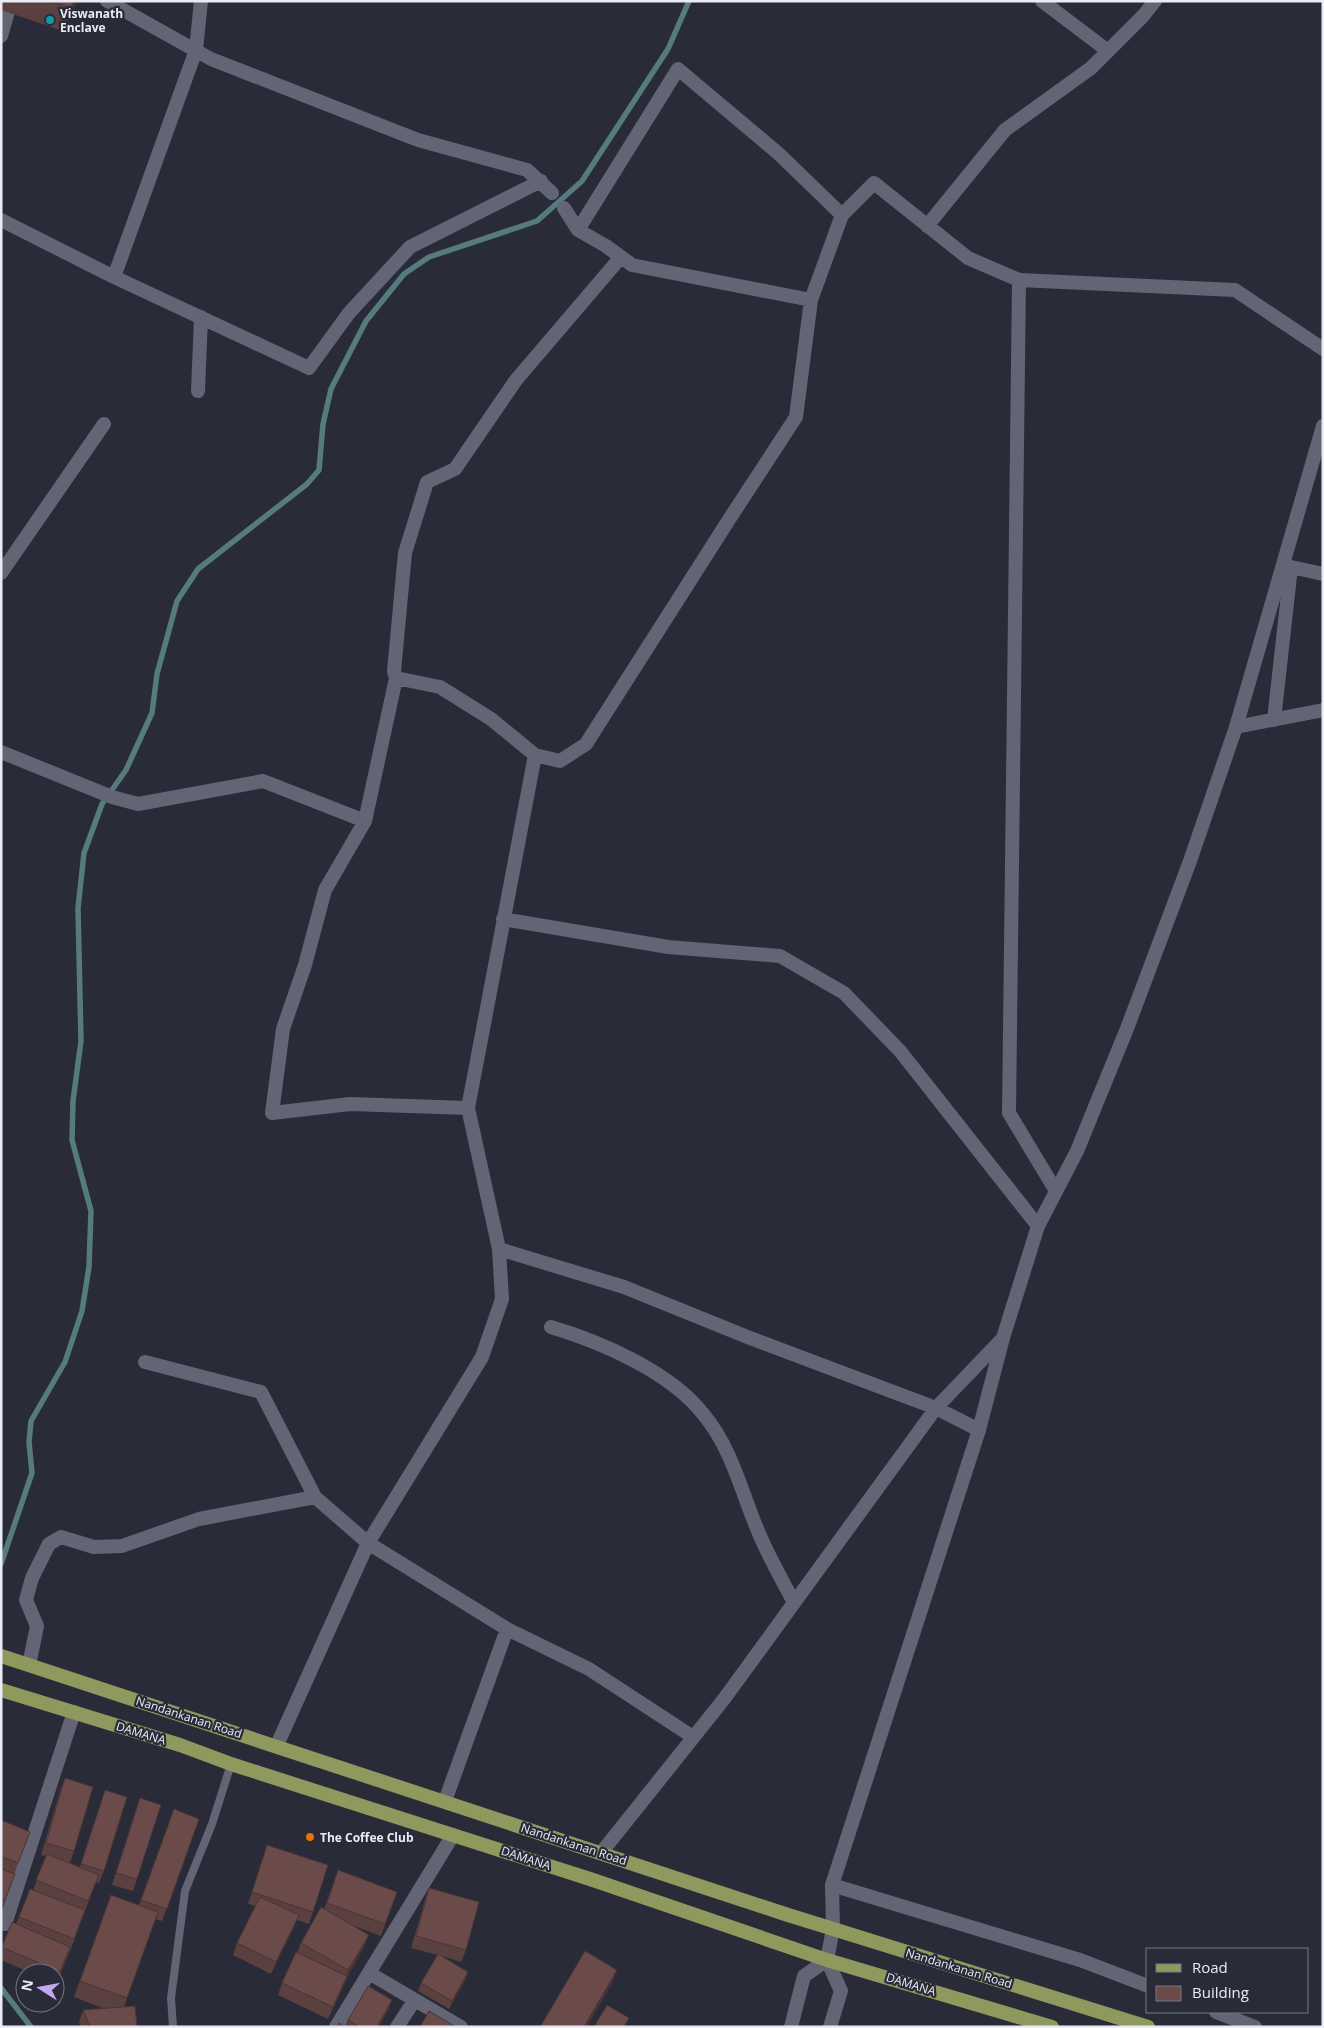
<svg xmlns="http://www.w3.org/2000/svg" width="1324" height="2028" font-family="'Open Sans',sans-serif">
<style>
.lines{fill:none;stroke-linecap:round;stroke-linejoin:round}
.stream{stroke:#567b7e;stroke-width:5.5}
.service{stroke:#636474;stroke-width:8}
.minor{stroke:#636474;stroke-width:14}
.tertiary{stroke:#636474;stroke-width:14}
.primary{stroke:#8f995e;stroke-width:14}
.wall{fill:#5b4040}
.shaded-wall{fill:#4a3434}
.building{fill:#6a4b4a;stroke:#4a3434}
.culture-dot{fill:#0f9aa8;stroke:#292b38;stroke-width:2}
.food-dot{fill:#e8710a;stroke:#292b38;stroke-width:2}
.labels{text-anchor:middle;dominant-baseline:central;stroke-width:4.5;stroke-linejoin:round;paint-order:stroke}
.poi-label{font-size:12px;font-weight:bold;fill:#eaecf5;stroke:#292b38;text-anchor:start}
.street-label{font-size:12px;fill:#eaecf5;stroke:#292b38}
</style>
<rect width="100%" height="100%" fill="#292b38"/>
<g class="lines">
<!-- stream -->
<path class="stream" d="M1 1564 32 1473 29 1442 31 1421 65 1362 82 1311 89 1267 91 1211 72 1140 73 1101 81 1041 78 908 84 853 102 804 126 770 152 713 157 674 177 601 198 569 307 484 319 470 323 424 331 389 366 321 404 274 429 257 537 221 582 181 668 49 689 1
M1 1988 31 2027"/>
<!-- service -->
<path class="service" d="M173 2027 171 1998 185 1891 212 1824 231 1764"/>
<!-- minor -->
<path class="minor" d="M107 1 211 59 418 140 527 170 552 193
M1042 1 1108 51
M1 36 11 1
M564 208 578 230 606 246 632 265 811 300 842 215 874 183 968 258 1019 280 1235 290 1323 349
M1 220 114 277 196 50 201 1
M927 226 1005 130 1091 68 1143 16 1155 1
M578 230 678 69 779 154 842 215
M621 257 516 380 455 469 427 482 405 553 394 671 396 678 440 687 491 719 535 755 560 761 586 744 730 518 796 417 811 300
M114 277 309 368 349 313 410 247 541 181
M1019 280 1009 1113 1056 1191
M198 391 201 317
M1 573 104 424
M1274 720 1291 567 1323 574
M1236 727 1323 710
M1 752 112 797 138 804 263 781 365 821
M503 919 668 947 780 956 844 993 900 1051 1038 1226
M468 1108 535 755
M499 1249 624 1287 750 1338 936 1408 979 1430
M551 1327C601 1342 671 1372 704 1415 732 1449 741 1491 758 1531 768 1556 782 1579 794 1603
M145 1362 261 1392 315 1497
M507 1629 589 1669 693 1737
M29 1665 37 1626 26 1600 32 1578 49 1544 61 1537 94 1547 122 1546 199 1519 315 1497 368 1543 507 1629 445 1801
M277 1745 368 1543 482 1357 502 1299 499 1249 468 1108 350 1104 272 1113 283 1029 305 965 325 890 365 821 396 678
M601 1853 724 1699 936 1408 1003 1338
M832 1885 1080 1960 1148 1986
M5 1924 74 1712
M369 1973 461 2027
M1216 2012 1255 2027
M336 2027 453 1835
M397 2027 414 2001"/>
<!-- tertiary -->
<path class="tertiary" d="M791 2027 804 1976 827 1960
M830 2027 841 1991 827 1960 833 1929 832 1885 979 1430 1003 1338 1038 1226 1077 1151 1128 1026 1190 861 1236 727 1323 426"/>
<!-- primary -->
<path class="primary" d="M1 1656 785 1914 1148 2027
M1 1690 180 1745 231 1764 590 1879 827 1960 1052 2027"/>
</g>
<!-- wall -->
<path class="wall" d="M1 1H77L63 31 1 10Z
M65 1778 74 1851 70 1863 80 1867 105 1790 104 1871 99 1883 96 1882 70 1951 56 1984 55 1973H31L1 1960V1948L12 1922 16 1924 30 1889 33 1890 46 1856 41 1855 60 1791Z
M140 1798 137 1879 133 1891 112 1885Z
M174 1809 199 1819 162 1921 155 1919 124 2007 137 2027H81L79 2022 83 2010 105 2009 74 1997 111 1895 139 1905Z
M1 1820 30 1832 14 1874 12 1882 2 1908Z
M267 1845 313 1912 309 1924 297 1920 294 1927 271 1974 233 1955 237 1943 255 1906 248 1904Z
M338 1870 397 1892 381 1936 354 1926 364 1947 347 1978 343 1988 328 2019 278 1995 282 1983 297 1953 301 1943 324 1909Z
M429 1888 466 1950 461 1962 442 1956 468 1972 465 1980 449 2009 418 1991 421 1983 438 1955 411 1948 425 1900Z
M392 2000 389 2008 379 2027H345L348 2020Z"/>
<!-- shaded-wall -->
<path class="shaded-wall" d="M74 1H77L63 31 71 8Z
M299 1915 294 1927 271 1974 276 1962Z
M369 1935 364 1947 347 1978 343 1988 328 2019 348 1970Z
M70 1947 66 1959 56 1984 60 1972Z
M617 1970 613 1982 587 2027H584Z
M468 1972 465 1980 449 2009 452 2001Z
M392 2000 389 2008 379 2027H377Z"/>
<!-- building -->
<path class="building" d="M52 1H74L71 8Z
M65 1778 93 1787 74 1851 46 1843Z
M105 1790 127 1797 104 1871 81 1864Z
M140 1798 161 1805 137 1879 116 1873Z
M174 1809 199 1819 167 1909 141 1900Z
M1 1820 30 1832 18 1863 1 1856Z
M267 1845 328 1865 313 1912 252 1892Z
M47 1854 99 1875 88 1901 36 1880Z
M1 1869 15 1874 5 1900 1 1898Z
M338 1870 397 1892 385 1924 327 1903Z
M429 1888 479 1902 466 1950 416 1936Z
M30 1889 85 1910 74 1939 19 1917Z
M111 1895 158 1912 127 1998 80 1981Z
M260 1897 299 1915 276 1962 237 1943Z
M321 1907 369 1935 348 1970 301 1943Z
M12 1922 70 1947 60 1972 2 1947Z
M585 1951 617 1970 584 2027H540Z
M296 1952 347 1976 333 2007 282 1983Z
M438 1954 468 1972 452 2001 421 1983Z
M368 1986 392 2000 377 2027H360L348 2020Z
M607 2005 629 2018 624 2027H594Z
M135 2006 137 2027H90L83 2010Z
M429 2011 456 2027H420Z
M339 2023 345 2027H337Z"/>
<!-- markers -->
<circle class="culture-dot" cx="50" cy="20" r="5"/>
<circle class="food-dot" cx="310" cy="1837" r="5"/>
<g class="labels">
<!-- poi labels -->
<g class="poi-label">
<text x="60" y="13">Viswanath<tspan x="60" dy="14">Enclave</tspan></text>
<text x="320" y="1837">The Coffee Club</text>
</g>
<!-- street labels -->
<g class="street-label">
<text transform="translate(189 1717) rotate(18)">Nandankanan Road</text>
<text transform="translate(141 1733) rotate(17)">DAMANA</text>
<text transform="translate(574 1844) rotate(18)">Nandankanan Road</text>
<text transform="translate(526 1858) rotate(18)">DAMANA</text>
<text transform="translate(959 1968) rotate(17)">Nandankanan Road</text>
<text transform="translate(911 1984) rotate(17)">DAMANA</text>
</g>
</g>
<!-- border -->
<rect width="1324" height="2028" fill="none" stroke="#eaecf5" stroke-width="5"/>
<!-- legend -->
<rect x="1146" y="1948" width="162" height="65" fill="#292b38" stroke="#767884"/>
<rect x="1156" y="1964" width="25" height="8" fill="#8f995e" stroke="#767884"/>
<text x="1192" y="1973" font-size="15" fill="#eaecf5">Road</text>
<rect x="1156" y="1986" width="25" height="15" fill="#6a4b4a" stroke="#767884"/>
<text x="1192" y="1998" font-size="15" fill="#eaecf5">Building</text>
<!-- north arrow -->
<g transform="translate(40 1988) rotate(281)"><circle r="24" fill="#292b38" stroke="#767884"/>
<path d="M0-4L9 19L0 12L-9 19Z" fill="#c3a7f2"/>
<text y="-8" font-size="14" font-weight="bold" text-anchor="middle" fill="#eaecf5">N</text>
</g>
</svg>
